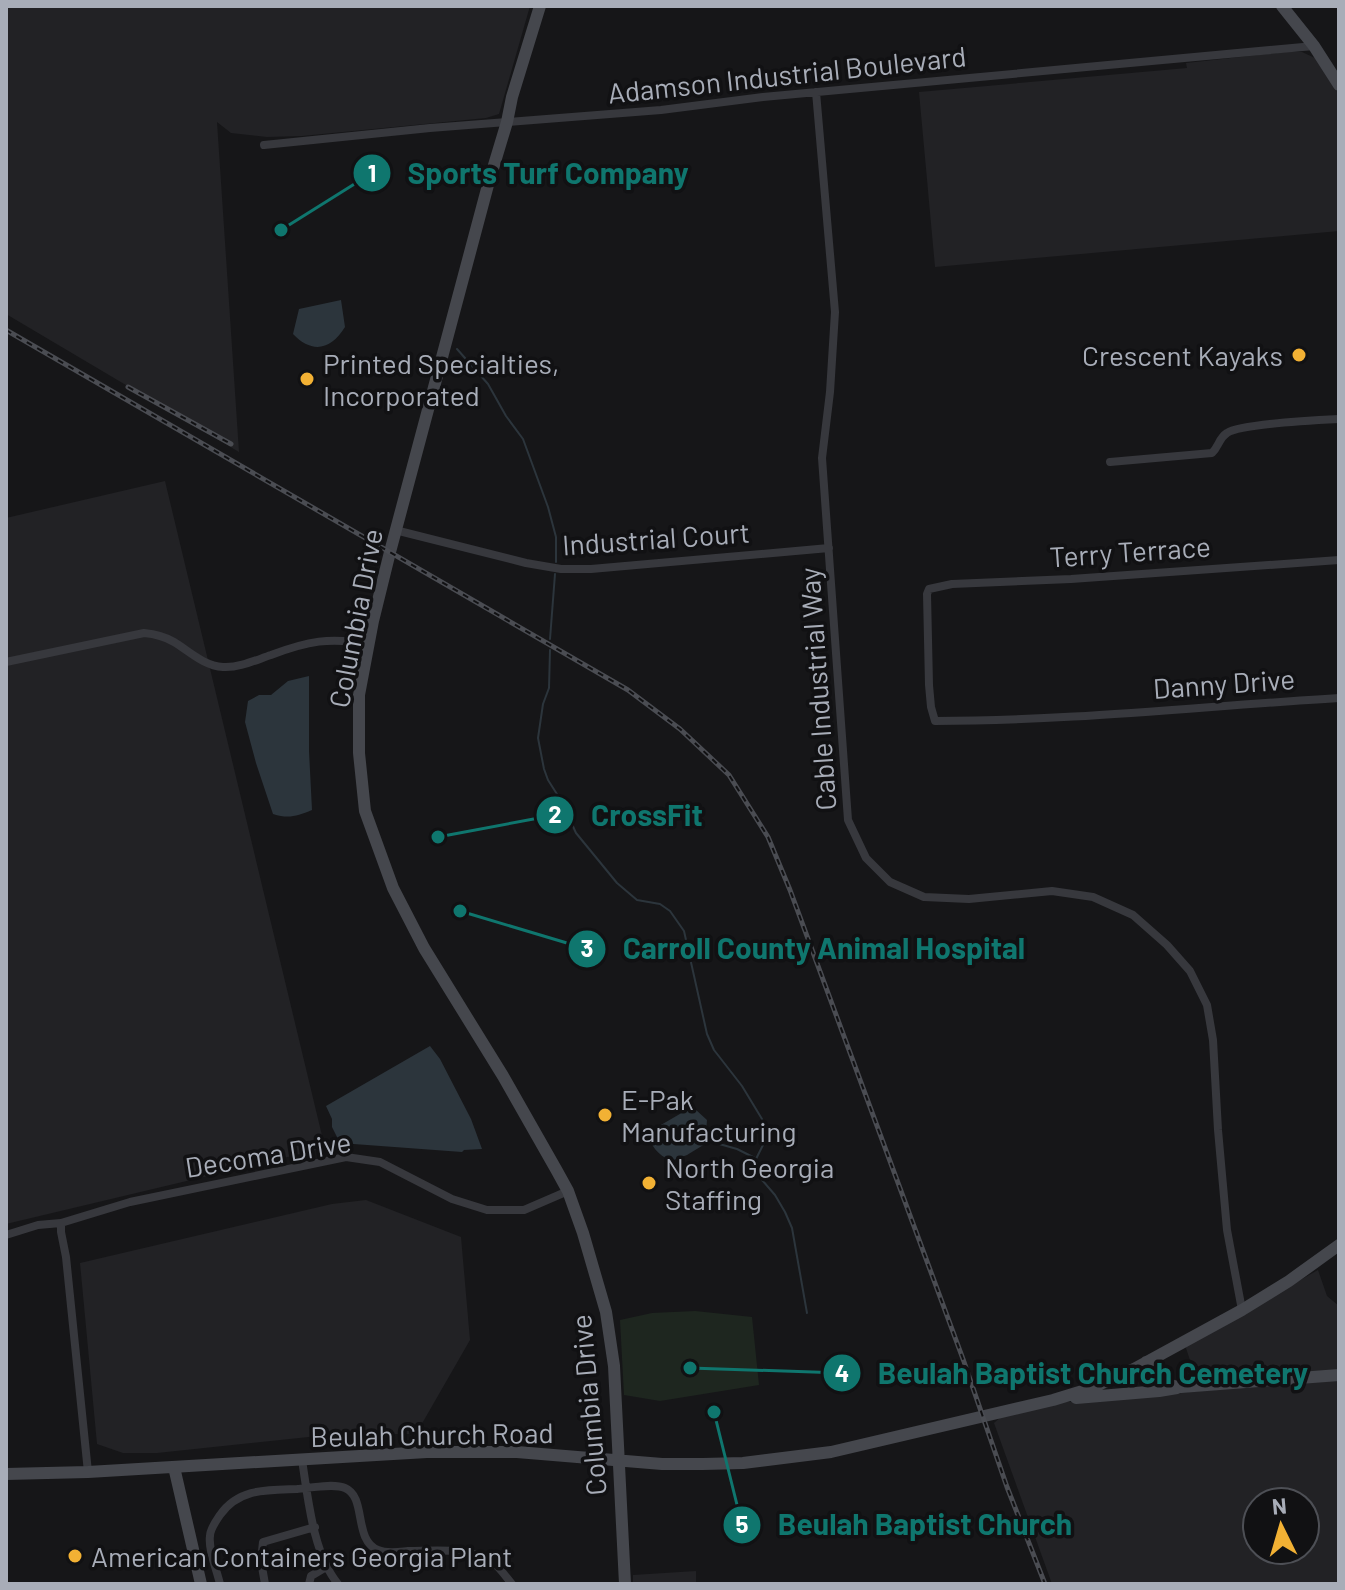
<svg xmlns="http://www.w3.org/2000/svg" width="1345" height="1590" font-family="Barlow,sans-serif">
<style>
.built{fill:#222225;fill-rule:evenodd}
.green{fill:#1e261f}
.water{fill:#2c353c}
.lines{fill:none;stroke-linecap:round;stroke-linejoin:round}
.stream{stroke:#2c353c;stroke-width:2}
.street{stroke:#37383d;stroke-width:8}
.secondary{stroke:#45474d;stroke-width:12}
.rail-casing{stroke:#4a4c52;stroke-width:5}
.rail{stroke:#111113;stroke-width:2;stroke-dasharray:6;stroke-linecap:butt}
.poi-dot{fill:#f2b134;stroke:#111113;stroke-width:3}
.labels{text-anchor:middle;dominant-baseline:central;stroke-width:7;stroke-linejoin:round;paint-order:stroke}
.street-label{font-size:28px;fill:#a8adb8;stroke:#111113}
.poi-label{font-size:28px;fill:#a8adb8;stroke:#111113;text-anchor:start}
.leader{fill:none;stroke:#0f766e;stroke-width:3}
.callout-dot{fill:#0f766e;stroke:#111113;stroke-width:3}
.mark-label{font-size:24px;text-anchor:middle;font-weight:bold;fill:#fff}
.callout-label{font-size:30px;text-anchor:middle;font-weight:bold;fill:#0f766e;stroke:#111113;stroke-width:7;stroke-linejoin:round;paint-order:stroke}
</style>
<rect width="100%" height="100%" fill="#161618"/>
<!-- built -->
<path class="built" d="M6 6H530L499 114 486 118 302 136 267 137 231 133 217 122 239 452 6 314Z
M1286 52H1302L1315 58 1328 74 1339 95V231L935 267 919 92 1187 68 1186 63Z
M165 481 325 1148 6 1224V518Z
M366 1200 461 1237 470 1340 416 1434H337L157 1453H123L97 1444 80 1263 332 1204Z
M1318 1270 1327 1296 1339 1306V1370L1197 1381 1185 1345Z
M1339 1380V1584H1052L994 1423 1003 1415 1063 1402ZM1257 1502H1305V1550H1257Z
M696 1571V1584H633V1575Z"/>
<!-- green -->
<path class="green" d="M695 1311 752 1317 759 1385 660 1401 624 1395 620 1320 652 1313Z"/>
<!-- water -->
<path class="water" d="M341 300 345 327C331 350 312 354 293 334L299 309Z
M309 676V751L312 810C297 816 289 819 273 814L256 763 245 722 248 701 259 695H271L288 681Z
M430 1046 440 1059 471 1119 482 1149 464 1150 462 1152 340 1143 332 1127V1119L326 1106Z
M695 1109 707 1120 705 1144 687 1155 671 1161C657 1154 652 1147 647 1133L685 1111Z"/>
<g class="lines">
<!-- stream -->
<path class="stream" d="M457 349 488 384 506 416 523 439 548 507 556 537V562
M550 639 555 574
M550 650 549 688 543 704 538 738 544 769 548 780 562 802 576 833 617 883 637 900 660 904 670 911 684 931 707 1034 714 1050 742 1086 762 1119 765 1128V1141L756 1159 759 1171 762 1180 775 1195 785 1212 792 1228 807 1313
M705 1140 737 1149 755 1158"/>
<!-- street -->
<path class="street" d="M816 92 835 312 830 392 822 458 848 820 866 858 890 882 924 897 969 899 1052 891 1093 897 1133 915 1167 945 1190 971 1207 1005 1213 1040 1218 1130 1227 1230 1242 1310
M264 145 430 128 661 110 763 97 1314 46
M1110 462 1212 453C1219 446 1219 438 1227 433 1240 424 1319 420 1339 419
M395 530 526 563 561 569H591L829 548
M1339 560 1071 579 952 584 929 589 927 594 929 685 931 707 935 721C1070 721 1205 706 1339 698
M6 662 144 633C155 634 164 636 174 642 189 651 204 666 223 667 239 668 256 660 271 655 308 641 329 637 369 644
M61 1223 130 1202 346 1157 380 1162 452 1199 487 1210H524L568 1191
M6 1235 38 1225 61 1223V1232L66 1257 88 1472
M302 1460C308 1498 313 1554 338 1584
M220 1584C217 1571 208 1549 210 1536 210 1529 216 1521 220 1515 239 1488 268 1490 297 1489 309 1488 334 1483 345 1488 367 1497 353 1540 378 1550 387 1554 398 1552 408 1551 435 1551 474 1546 496 1565 502 1571 507 1578 512 1584
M265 1584 261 1561 263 1542 315 1527
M309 1584 311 1576 326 1567"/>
<!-- secondary -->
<path class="secondary" d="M540 6 512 97 507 122 488 185 390 552 373 621 359 695V753L365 811 393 888 424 948 503 1076 557 1171 568 1191 583 1233 606 1312 614 1366 625 1584
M1282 6 1314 46 1339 85
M1146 1362C1155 1376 1164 1386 1181 1387L1339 1375
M1076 1398 1159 1391 1177 1388
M174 1467 201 1584
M6 1474 88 1472 427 1452H517L662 1464H703L743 1463 831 1452 1053 1400 1089 1389 1134 1369 1242 1310 1289 1281 1339 1245"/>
<defs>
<path id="rail" d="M6 330 628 690 680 729 729 775 768 837 790 890 963 1359 1007 1487 1045 1584
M128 387 231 444"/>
</defs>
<!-- rail casing -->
<use href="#rail" class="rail-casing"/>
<!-- rail -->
<use href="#rail" class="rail"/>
</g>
<!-- markers -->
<g class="poi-dot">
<circle cx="1299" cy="355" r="8"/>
<circle cx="307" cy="379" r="8"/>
<circle cx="605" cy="1115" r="8"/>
<circle cx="649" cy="1183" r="8"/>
<circle cx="75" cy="1556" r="8"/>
</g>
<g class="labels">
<!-- street labels -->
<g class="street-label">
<text transform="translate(787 74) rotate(-6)">Adamson Industrial Boulevard</text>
<text transform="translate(656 538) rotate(-4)">Industrial Court</text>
<text transform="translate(1130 551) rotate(-4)">Terry Terrace</text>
<text transform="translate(355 618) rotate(-79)">Columbia Drive</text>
<text transform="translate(1224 683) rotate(-4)">Danny Drive</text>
<text transform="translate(817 689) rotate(-94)">Cable Industrial Way</text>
<text transform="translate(268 1154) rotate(-9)">Decoma Drive</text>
<text transform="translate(588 1405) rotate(-95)">Columbia Drive</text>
<text transform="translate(432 1434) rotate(-1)">Beulah Church Road</text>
</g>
<!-- poi labels -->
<g class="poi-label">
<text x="1283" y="355" text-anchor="end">Crescent Kayaks</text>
<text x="323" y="363">Printed Specialties,<tspan x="323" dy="32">Incorporated</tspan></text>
<text x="621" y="1099">E-Pak<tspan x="621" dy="32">Manufacturing</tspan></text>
<text x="665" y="1167">North Georgia<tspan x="665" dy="32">Staffing</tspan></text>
<text x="91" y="1556">American Containers Georgia Plant</text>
</g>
</g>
<!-- callouts -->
<path class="leader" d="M281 230L372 173M438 837L555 815M460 911L587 949M690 1368L842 1373M714 1412L742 1525"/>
<g class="callout-dot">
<circle cx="281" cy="230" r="8"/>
<circle cx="438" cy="837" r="8"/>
<circle cx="460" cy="911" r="8"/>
<circle cx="690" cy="1368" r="8"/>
<circle cx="714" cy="1412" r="8"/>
<circle cx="372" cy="173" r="20"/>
<circle cx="555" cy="815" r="20"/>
<circle cx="587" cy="949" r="20"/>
<circle cx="842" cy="1373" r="20"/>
<circle cx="742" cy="1525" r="20"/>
</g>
<g class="mark-label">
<text x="372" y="182">1</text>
<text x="555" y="823">2</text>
<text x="587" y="957">3</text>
<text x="842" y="1382">4</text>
<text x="742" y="1533">5</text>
</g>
<g class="callout-label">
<text x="548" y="184">Sports Turf Company</text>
<text x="647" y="826">CrossFit</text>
<text x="824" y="959">Carroll County Animal Hospital</text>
<text x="1093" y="1384">Beulah Baptist Church Cemetery</text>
<text x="925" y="1535">Beulah Baptist Church</text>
</g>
<!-- border -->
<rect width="1345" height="1590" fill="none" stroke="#a8adb8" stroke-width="16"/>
<!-- north arrow -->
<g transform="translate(1281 1526) rotate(355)"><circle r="38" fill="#111113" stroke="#4d4f55" stroke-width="2"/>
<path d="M0-6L14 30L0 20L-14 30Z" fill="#f2b134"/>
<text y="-12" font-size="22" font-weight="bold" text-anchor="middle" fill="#a8adb8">N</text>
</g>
</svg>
